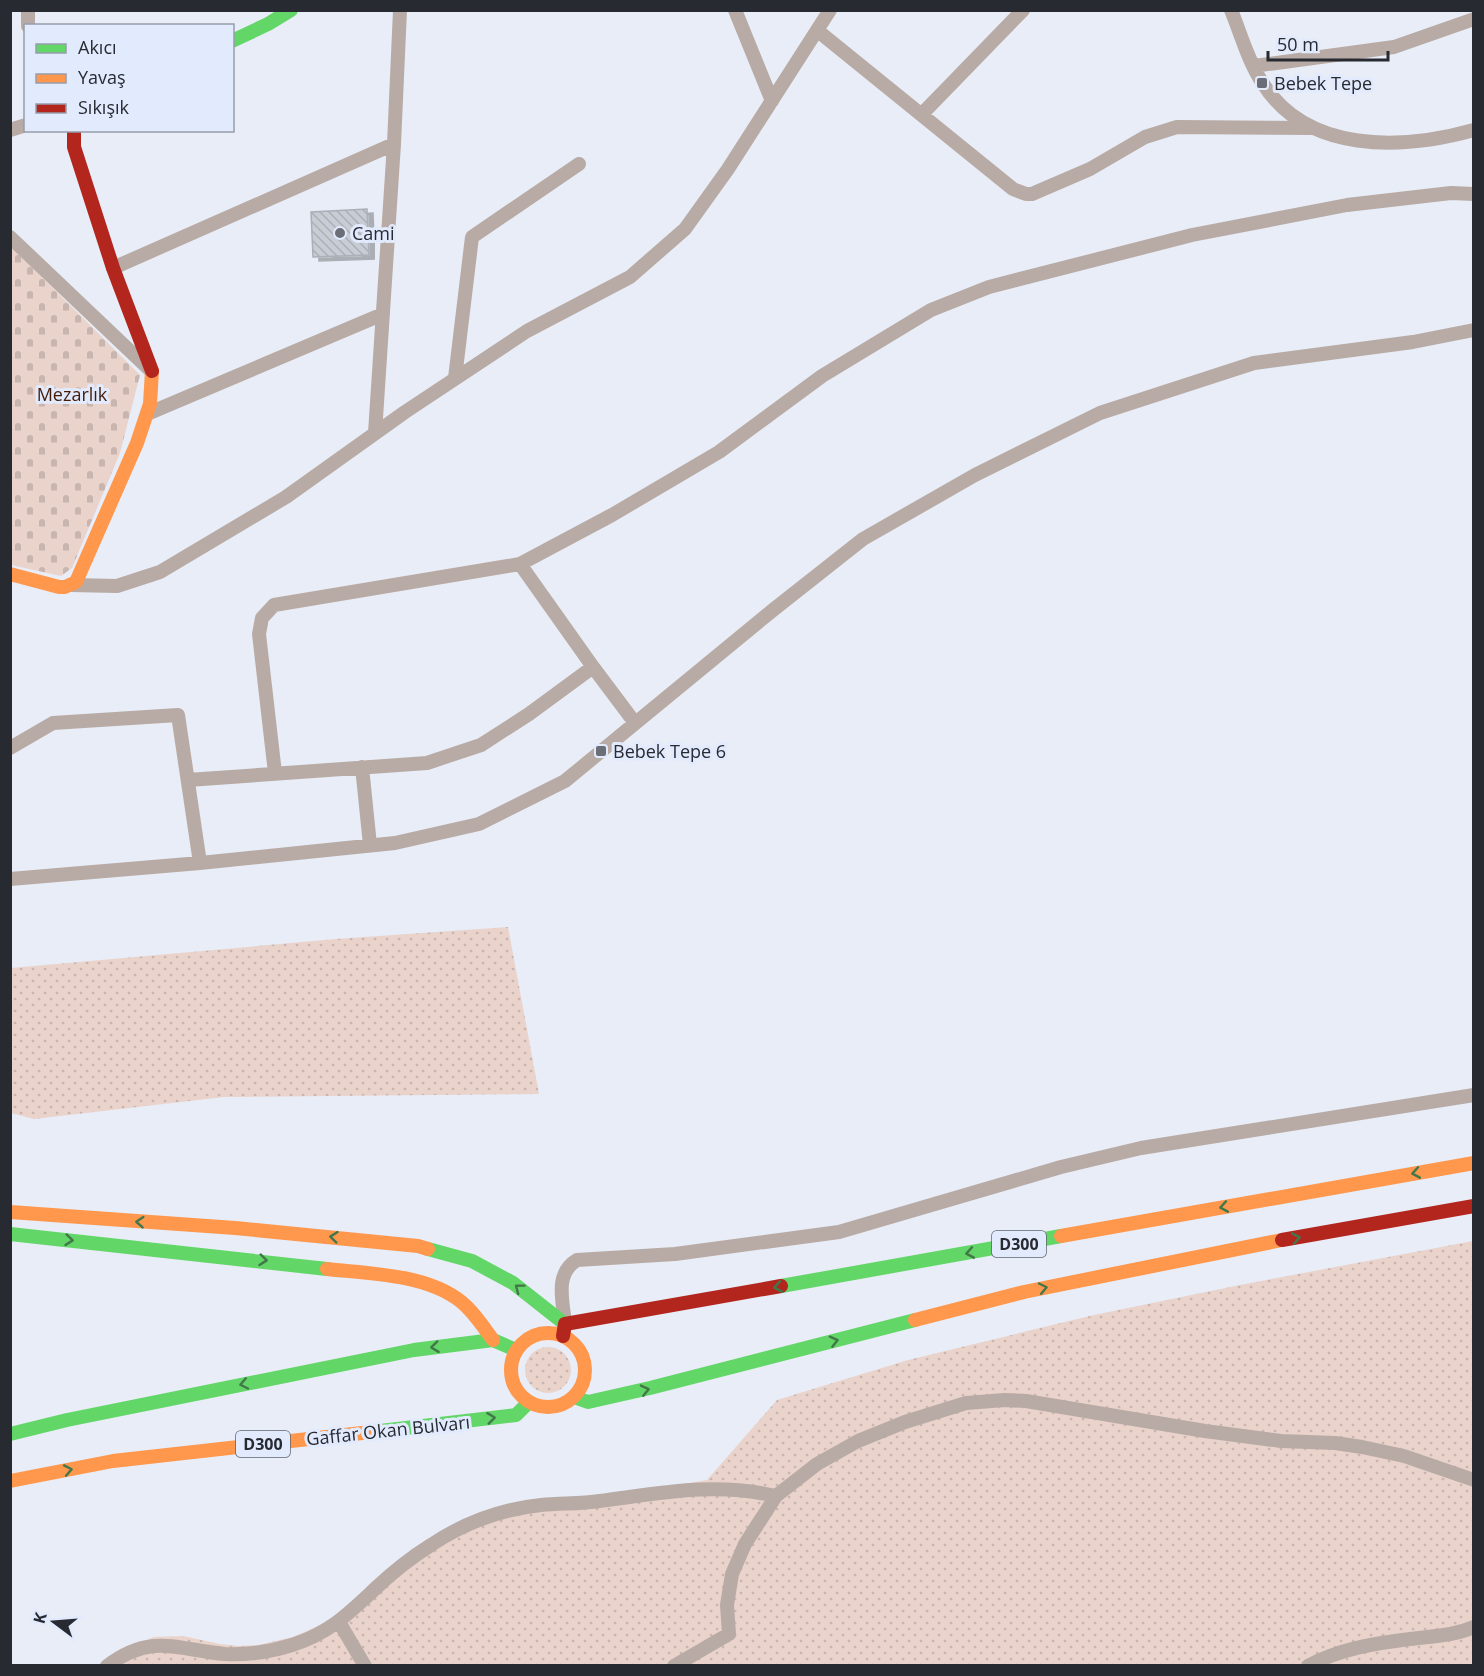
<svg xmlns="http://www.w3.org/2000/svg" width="1484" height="1676" font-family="'Open Sans',sans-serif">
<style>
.grass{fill:url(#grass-dots)}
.cemetery{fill:url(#cemetery-stones)}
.building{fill:url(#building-back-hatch);stroke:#abafb7;stroke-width:1.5;filter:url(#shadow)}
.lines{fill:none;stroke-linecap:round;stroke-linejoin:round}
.street{stroke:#b8aba5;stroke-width:14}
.fast{stroke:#63d668;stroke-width:14}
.slow{stroke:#ff974d;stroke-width:14}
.jam{stroke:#b3261e;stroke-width:14}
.oneway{stroke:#42774a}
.poi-dot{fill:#6b6e76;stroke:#e2eafd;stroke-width:2}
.labels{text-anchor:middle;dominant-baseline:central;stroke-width:6;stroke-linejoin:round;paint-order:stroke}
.shield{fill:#e2eafd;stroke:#5f646e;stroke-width:1.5}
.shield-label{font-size:16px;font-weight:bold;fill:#272a31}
.poi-label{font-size:18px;fill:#272a31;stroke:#e2eafd;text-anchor:start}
.park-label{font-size:18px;fill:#441c06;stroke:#e2eafd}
.street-label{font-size:18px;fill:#272a31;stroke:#e2eafd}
</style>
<defs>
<pattern id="grass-dots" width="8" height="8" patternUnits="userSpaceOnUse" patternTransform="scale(1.5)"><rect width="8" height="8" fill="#ead3cb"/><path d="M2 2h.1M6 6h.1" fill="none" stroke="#c9b5af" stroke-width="1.8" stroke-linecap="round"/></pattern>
<pattern id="cemetery-stones" width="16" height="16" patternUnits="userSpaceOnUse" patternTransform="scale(1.5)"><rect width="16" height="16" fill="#ead3cb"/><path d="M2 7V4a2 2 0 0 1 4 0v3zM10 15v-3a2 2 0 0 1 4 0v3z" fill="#c9b5af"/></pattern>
<pattern id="building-back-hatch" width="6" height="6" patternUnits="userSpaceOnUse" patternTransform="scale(1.5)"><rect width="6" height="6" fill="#c8ccd4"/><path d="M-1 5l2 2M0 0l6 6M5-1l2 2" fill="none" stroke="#acafb6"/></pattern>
<filter id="shadow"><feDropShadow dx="6" dy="4" stdDeviation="0" flood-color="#0004"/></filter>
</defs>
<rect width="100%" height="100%" fill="#e8edf7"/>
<!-- grass -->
<path class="grass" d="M508 927 539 1094 224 1097 34 1119 11 1113V968L336 939Z
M1473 1241V1665L99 1666 127 1648 154 1637 183 1636 220 1644 239 1646 258 1645 293 1637 325 1623 340 1612 440 1532 475 1514 513 1503 626 1494 707 1480 777 1400 908 1360 1094 1315 1240 1285Z
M525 1370a23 23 0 1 1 46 0a23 23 0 1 1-46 0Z"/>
<!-- cemetery -->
<path class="cemetery" d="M10 249H14L140 375 120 453 72 568 61 576 11 565Z"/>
<!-- building -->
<path class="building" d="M367 209 369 255 313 257 311 212Z"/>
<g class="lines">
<!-- street -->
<path class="street" d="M28 10V26
M735 10 772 101
M1231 10C1241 34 1248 61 1262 82 1306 154 1402 150 1474 130
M818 31 1013 189 1026 194H1032L1090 169 1145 137 1177 127 1313 128
M1254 66 1394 47 1474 19
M922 114 1023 10
M10 130 26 125
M10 237 150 370
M113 268 394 144
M455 378 472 237 579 164
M147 414 383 314
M375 433 394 144 400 10
M520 564 593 667 635 723
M71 585 117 586 160 572 286 497 405 412 527 331 630 277 685 229 728 169 830 10
M10 748 53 723 178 715 200 863
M362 767 370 845
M275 773 259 634 262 618 274 605 520 564 612 515 719 452 822 376 931 310 989 287 1192 235 1347 205 1451 193 1474 194
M188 780 427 763 481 745 529 714 593 667
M10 879 200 863 395 843 479 824 565 781 773 610 863 539 975 475 1100 413 1254 363 1413 342 1474 330
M565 1324C563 1301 554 1274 577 1260L675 1254 839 1232 1061 1167 1141 1148 1474 1095
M339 1622 365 1666
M107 1666C152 1632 177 1650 225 1654 247 1655 270 1652 292 1645 330 1633 349 1613 377 1587 394 1571 412 1557 431 1545 464 1523 502 1509 541 1505 561 1503 580 1504 600 1501 662 1493 714 1482 776 1496
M674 1666 729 1634 727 1605 732 1574 745 1544 776 1496 817 1464 858 1441 905 1422 966 1403 1005 1400 1026 1401 1205 1431 1281 1441 1335 1443 1362 1447 1404 1456 1474 1480
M1308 1666C1339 1649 1376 1643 1410 1639 1432 1636 1453 1636 1474 1627"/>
<!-- fast -->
<path class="fast" d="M232 41 268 24 291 10
M10 1234 327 1269
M428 1249 472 1261 513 1283 565 1324
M781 1286 1061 1236
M574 1397 588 1402 650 1388 915 1320
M380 1431 516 1415 529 1402
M10 1434 67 1420 414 1350 493 1340 516 1350"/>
<!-- slow -->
<path class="slow" d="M10 574 59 587H65L76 582 137 443 150 404 152 371
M10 1212 235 1228 418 1246 428 1249
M1061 1236 1474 1163
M327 1269C371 1274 434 1274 467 1307 477 1317 485 1329 493 1340
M915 1320 1024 1292 1282 1240
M511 1370a37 37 0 1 1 74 0a37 37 0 1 1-74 0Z
M10 1481 113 1461 380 1431"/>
<!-- jam -->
<path class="jam" d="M74 130V147L113 268 152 371
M1282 1240 1474 1206
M563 1336 565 1324 781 1286"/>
</g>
<!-- one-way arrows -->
<defs><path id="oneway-chevron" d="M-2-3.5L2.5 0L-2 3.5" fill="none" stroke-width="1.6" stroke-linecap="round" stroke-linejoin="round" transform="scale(1.5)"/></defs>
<g class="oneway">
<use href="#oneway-chevron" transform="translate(1416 1173) rotate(170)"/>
<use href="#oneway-chevron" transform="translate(1224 1207) rotate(170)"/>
<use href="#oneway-chevron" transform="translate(140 1222) rotate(-176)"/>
<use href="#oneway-chevron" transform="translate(334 1237) rotate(-174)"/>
<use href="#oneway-chevron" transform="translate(1296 1238) rotate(-10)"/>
<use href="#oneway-chevron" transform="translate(69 1240) rotate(6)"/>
<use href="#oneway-chevron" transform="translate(970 1253) rotate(170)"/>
<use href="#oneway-chevron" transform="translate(263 1260) rotate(6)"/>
<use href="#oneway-chevron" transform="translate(778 1287) rotate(170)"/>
<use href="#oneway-chevron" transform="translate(519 1288) rotate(-143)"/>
<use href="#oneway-chevron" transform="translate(1043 1288) rotate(-12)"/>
<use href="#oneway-chevron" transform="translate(834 1341) rotate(-14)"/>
<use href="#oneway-chevron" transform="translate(435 1347) rotate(173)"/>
<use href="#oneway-chevron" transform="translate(244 1384) rotate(168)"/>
<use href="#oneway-chevron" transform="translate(645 1390) rotate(-13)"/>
<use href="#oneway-chevron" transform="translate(491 1418) rotate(-7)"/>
<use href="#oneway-chevron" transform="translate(68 1470) rotate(-11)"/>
</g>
<!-- markers -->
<g class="poi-dot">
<rect x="1256" y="77" width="12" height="12" rx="3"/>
<circle cx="340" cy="233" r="6"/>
<rect x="595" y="745" width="12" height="12" rx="3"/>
</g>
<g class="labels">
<!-- shield labels -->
<g class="shield">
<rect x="992" y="1231" width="54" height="26" rx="4.5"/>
<rect x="236" y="1431" width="54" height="26" rx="4.5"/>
</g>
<g class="shield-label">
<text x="1019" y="1244">D300</text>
<text x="263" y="1444">D300</text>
</g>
<!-- poi labels -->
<g class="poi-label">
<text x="1274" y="83">Bebek Tepe</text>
<text x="352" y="233">Cami</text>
<text x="613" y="751">Bebek Tepe 6</text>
</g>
<!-- park labels -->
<g class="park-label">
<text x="72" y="394">Mezarlık</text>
</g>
<!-- street labels -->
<g class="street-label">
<text transform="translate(388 1430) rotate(-6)">Gaffar Okan Bulvarı</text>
</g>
</g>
<!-- border -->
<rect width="1484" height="1676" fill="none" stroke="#272a31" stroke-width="24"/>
<!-- legend -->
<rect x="24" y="24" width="210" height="108" fill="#e2eafd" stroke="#979dab" stroke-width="1.5"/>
<rect x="36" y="44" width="30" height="9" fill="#63d668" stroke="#979dab" stroke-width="1.5"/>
<text x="78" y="54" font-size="18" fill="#272a31">Akıcı</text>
<rect x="36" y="74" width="30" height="9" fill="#ff974d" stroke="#979dab" stroke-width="1.5"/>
<text x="78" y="84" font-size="18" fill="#272a31">Yavaş</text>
<rect x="36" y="104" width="30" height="9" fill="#b3261e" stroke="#979dab" stroke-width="1.5"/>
<text x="78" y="114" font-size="18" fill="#272a31">Sıkışık</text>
<!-- north arrow -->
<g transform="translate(54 1622) rotate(286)" stroke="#e2eafd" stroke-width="4.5" paint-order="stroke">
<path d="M0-4.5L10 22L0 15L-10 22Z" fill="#272a31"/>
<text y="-9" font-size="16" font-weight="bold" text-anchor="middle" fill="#272a31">K</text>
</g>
<!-- scale -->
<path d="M1268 51v9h120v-9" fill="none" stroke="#272a31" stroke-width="3"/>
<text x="1277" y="51" font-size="18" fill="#272a31" stroke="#e2eafd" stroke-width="4.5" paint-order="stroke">50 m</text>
</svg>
